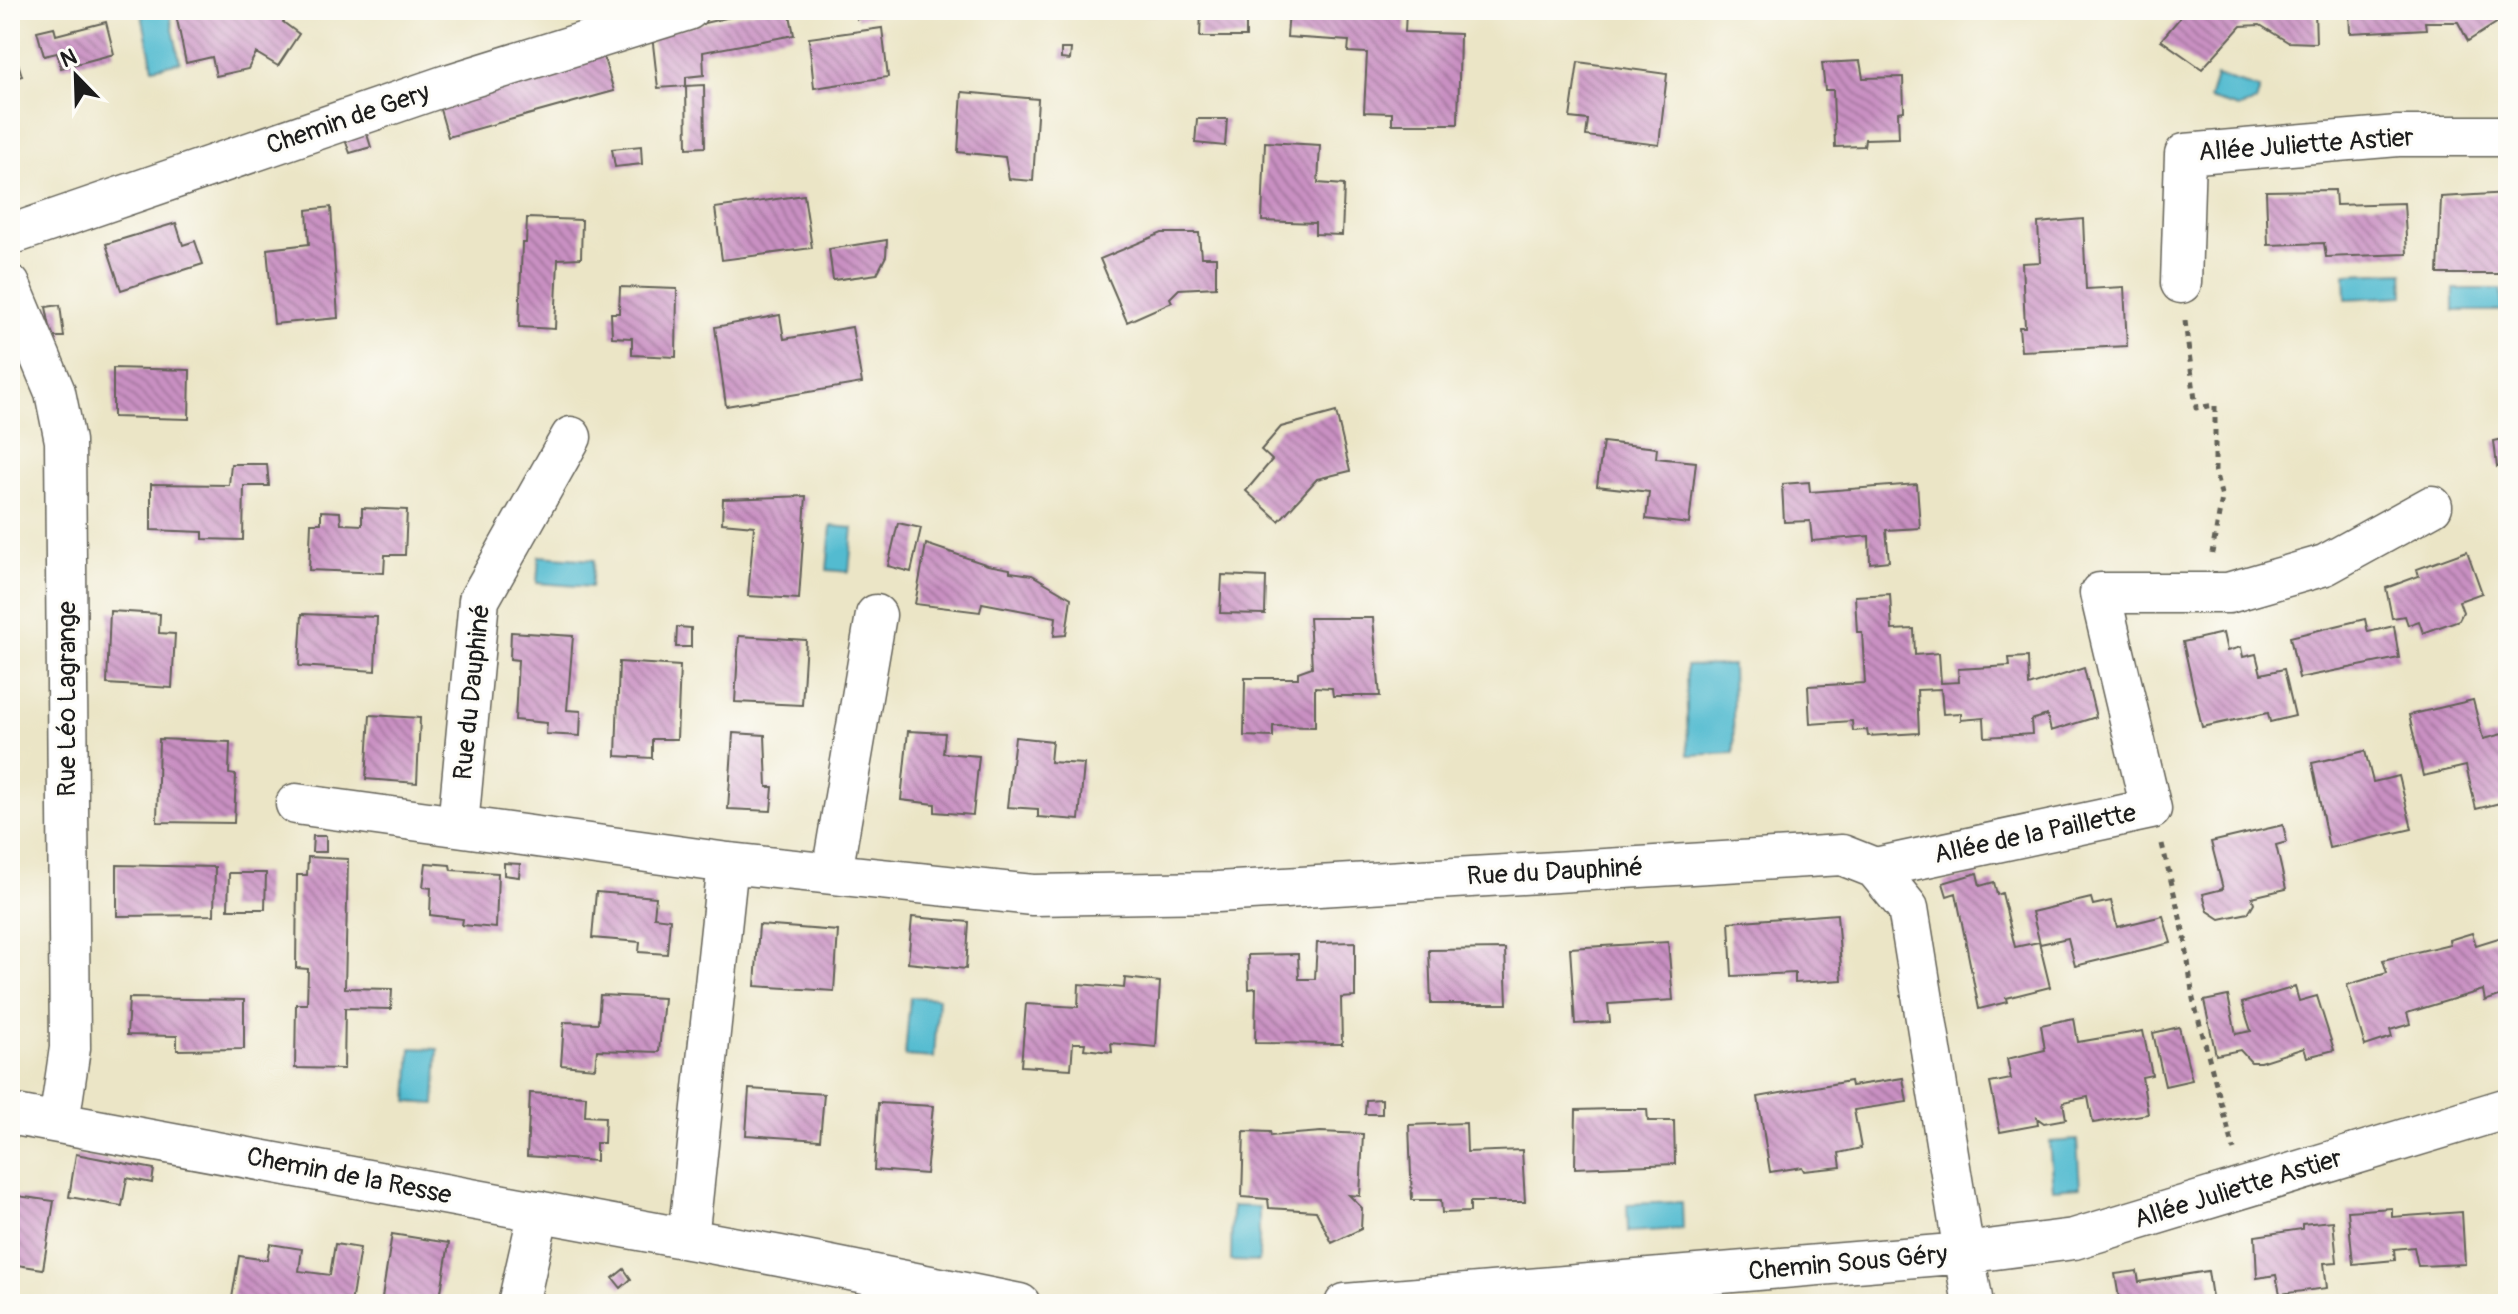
<svg xmlns="http://www.w3.org/2000/svg" width="2518" height="1314" font-family="Pangolin,sans-serif">
<style>
.water{fill:#52bbd0;stroke:#376c76;stroke-width:2}
.building{fill:url(#building-back-hatch)}
.lines{fill:none;stroke-linecap:round;stroke-linejoin:round}
.street-casing{stroke:#646258;stroke-width:43}
.path{stroke:#646258;stroke-width:5;stroke-dasharray:6 6;stroke-linecap:butt}
.street{stroke:#fff;stroke-width:40}
.labels{text-anchor:middle;dominant-baseline:central;stroke-width:6;stroke-linejoin:round;paint-order:stroke}
.street-label{font-size:26px;fill:#1c1c1c;stroke:#fdfcf7}
</style>
<defs>
<pattern id="building-back-hatch" width="6" height="6" patternUnits="userSpaceOnUse" patternTransform="scale(2)"><rect width="6" height="6" fill="#c990c2"/><path d="M-1 5l2 2M0 0l6 6M5-1l2 2" fill="none" stroke="#a2759d"/></pattern>
</defs>
<rect width="100%" height="100%" fill="#fdfcf7"/>
<filter id="ink" filterUnits="userSpaceOnUse"><feTurbulence type="fractalNoise" baseFrequency=".0125" numOctaves="2"/><feDisplacementMap in="SourceGraphic" scale="16" xChannelSelector="R" yChannelSelector="G"/><feConvolveMatrix kernelMatrix="1 2 1 2 8 2 1 2 1" color-interpolation-filters="sRGB"/></filter>
<filter id="wash" filterUnits="userSpaceOnUse"><feTurbulence type="fractalNoise" baseFrequency=".006" numOctaves="4" result="noise"/><feDisplacementMap in="SourceGraphic" scale="32" xChannelSelector="R" yChannelSelector="G"/><feGaussianBlur stdDeviation="1.8" result="paint"/><feColorMatrix in="noise" values="0 0 0 0 0 0 0 0 0 0 0 0 0 0 0 0 0 1.4 0 .05"/><feComposite in="paint" operator="in"/></filter>
<g filter="url(#wash)">
<rect width="100%" height="100%" fill="#ebe5c6"/>
<!-- water -->
<path class="water" d="M169 10 180 62 153 68 142 15Z
M2216 76 2260 89 2256 102 2238 108 2209 99Z
M2403 272 2404 296 2346 299 2345 274Z
M2454 289H2501L2502 311H2454Z
M831 526 853 528 849 572 827 570Z
M539 556 594 560 591 587 537 583Z
M1732 665 1734 753 1688 755 1686 666Z
M910 997 938 998 934 1058 905 1056Z
M411 1048 438 1049 435 1104 408 1102Z
M2077 1140 2080 1187 2053 1189 2049 1142Z
M1682 1202 1683 1229 1628 1232 1627 1204Z
M1232 1206 1259 1207V1262L1231 1261Z"/>
<g id="blocks">
<!-- building -->
<path class="building" d="M175 10H289L283 22 299 34 278 66 256 53 248 69 216 76 212 57 186 63Z
M761 10H789L794 35 703 52 704 75 686 77V86L704 85 705 147 687 148 686 86 658 88 652 35Z
M856 10H899L857 19Z
M1138 10H1181V15H1138Z
M1201 10H1246V37H1200Z
M1289 10H1406L1405 32 1460 34 1458 124H1392V113L1364 112 1367 53 1348 52 1349 41 1287 37Z
M2179 10H2315L2316 43 2288 42 2260 25 2241 26 2202 69 2161 40 2179 19Z
M2349 10H2489L2498 22 2468 41 2458 22H2425L2426 29 2350 33Z
M106 22 114 54 61 68 57 53 44 56 37 31 54 27 56 35Z
M882 28 888 77 814 88 809 38Z
M10 37 22 76 10 79Z
M1061 49H1071L1070 60 1061 59Z
M602 52 614 91 448 137 439 106Z
M1860 61 1863 78 1903 77 1904 111 1898 112 1899 138 1865 139 1864 146 1835 147 1833 90H1825L1822 63Z
M1578 62 1667 74 1659 145 1586 136 1588 120 1570 118Z
M962 92 1038 99 1033 181 1009 179 1005 157 958 152Z
M1197 119H1227L1225 146 1195 143Z
M366 131 371 147 350 153 344 137Z
M1265 142 1320 145 1318 183 1344 185 1342 235 1315 234V223L1262 221Z
M641 146 642 164 615 167 612 149Z
M2335 190 2336 205 2404 203 2407 254 2326 257 2324 243 2268 245 2266 191Z
M2508 193V274H2438L2441 197Z
M804 195 812 248 722 260 715 208Z
M331 207 338 318 274 324 267 249 309 244 307 210Z
M527 218 582 220 581 258 558 259 555 329 519 327 522 243H526Z
M2083 219 2086 289 2124 287 2127 346 2021 351 2019 327H2025L2022 263 2040 262 2038 223Z
M176 223 183 245 195 241 203 264 121 290 106 244Z
M1162 233H1199L1201 257H1216V287L1179 289 1170 298 1172 302 1127 322 1100 259Z
M887 240 886 256 877 274 833 280 829 249Z
M620 287 677 289 676 357 632 355V338L612 337 611 313H619Z
M60 305 64 337H52L46 307Z
M780 315 784 339 852 327 862 383 726 406 715 327Z
M113 368 190 370 189 419 113 417Z
M1336 412 1350 471 1317 479 1279 521 1246 491 1272 460 1261 450 1281 427Z
M2508 438V465L2497 467 2494 441Z
M1603 442 1657 448 1656 458 1696 462 1689 524 1646 519 1649 492 1597 486Z
M231 464H267L269 486H244L243 540 203 539V532L151 530V484L229 485Z
M1809 482 1810 492 1917 484 1920 528 1886 530 1889 561 1870 563 1869 536 1812 541 1810 521 1784 522 1782 484Z
M806 496 799 599 748 596 754 526 722 523 723 499Z
M362 508 407 510 405 555H385L384 573 309 570 311 523H321V511L340 512 341 524 362 525Z
M898 523 921 528 911 572 888 566Z
M926 544 988 565 1010 569V572L1032 575 1071 598 1066 635 1054 636 1056 617 982 603 980 612 915 604Z
M2467 551 2482 593 2459 601 2463 612 2459 620 2423 633 2419 621 2408 625 2405 616 2392 618 2386 588 2419 576 2417 569Z
M1222 575 1266 577 1265 614 1220 613Z
M1890 594 1892 630 1914 629 1915 655 1939 653 1941 683 1959 682 1958 669 2010 666 2009 658 2028 657 2029 686 2084 668 2096 717 2051 731 2047 715 2031 720 2032 734 1985 737 1984 718 1961 720V713L1943 714 1941 689 1917 690 1919 733 1868 736 1867 730 1853 731 1852 721 1810 724 1808 686 1865 683 1862 632H1857L1855 596Z
M110 611 160 614 159 633 175 634 172 688 107 684Z
M302 614 377 617 375 671 299 666Z
M1309 618H1373L1380 696H1333L1332 688 1315 687V727L1273 726V737L1244 736 1245 678H1298V672L1312 667Z
M2365 619 2368 632 2394 626 2399 658 2299 678 2290 637Z
M677 627 691 628V647H676Z
M511 632 573 636 567 710 581 711 580 736 546 734 547 723 515 720 518 660 510 659Z
M2223 633 2227 651 2241 647 2243 657 2256 654 2261 674 2284 669 2295 716 2270 722 2268 713 2202 727 2183 642Z
M739 636 806 640 802 705 735 702Z
M619 662 680 666 677 739H652V758L616 756Z
M2473 700 2483 739 2506 733 2508 744V801L2476 809 2466 766 2423 776 2409 715Z
M370 715 420 718 417 783 366 779Z
M908 731 945 733 943 753 979 756 973 815 935 812V804L901 800Z
M733 733 765 735 767 787H773L771 811 728 809Z
M1015 737 1052 741 1050 762 1084 764 1079 820 1038 817V809L1007 807Z
M159 739 230 742 229 774 236 775 234 823 157 822Z
M2365 751 2373 782 2399 776 2412 829 2329 848 2312 763Z
M2283 825 2287 842 2276 845 2286 889 2252 897 2254 903 2248 913 2220 919 2208 911 2203 894 2223 889 2211 842Z
M313 836H326V852H312Z
M308 857 348 859 345 988 392 989 391 1009 345 1008 344 1069 295 1068 296 1004H307L308 969 296 968 297 875H307Z
M426 863 450 865 451 870 498 873 496 928 462 925 463 919 430 915 431 888 423 887Z
M504 863 520 864 519 877 504 875Z
M117 865 215 867 214 915 117 916Z
M229 873H266L265 909H228Z
M1977 873 1980 886 1994 882 1997 895 2002 893 2015 947 2039 942 2050 987 2006 998 2007 1002 1979 1009 1956 893 1947 896 1943 883Z
M596 892 656 897 654 917 670 919 667 954 639 952 640 942 592 938Z
M2091 898 2093 905 2111 901 2117 927 2163 916 2171 943 2075 966 2068 938 2040 944 2032 912Z
M1837 914 1842 980 1795 983V973L1732 976 1729 922Z
M912 917 969 922 966 969 908 963Z
M759 925 838 931 834 991 755 986Z
M2472 933 2476 945 2508 935V993L2485 1001 2483 990 2407 1013 2410 1024 2390 1030 2392 1037 2365 1046 2347 985 2387 973 2383 960 2450 944 2449 940Z
M1355 942V997L1341 998 1342 1044 1255 1043 1256 988 1249 989 1248 955 1298 954 1299 979H1315L1317 943Z
M1668 942 1673 1000 1608 1004 1610 1022 1575 1024 1570 948Z
M1505 949 1507 1004H1431L1429 950Z
M1125 978 1160 982 1156 1047 1111 1043 1112 1052 1084 1049 1085 1043H1073L1071 1069 1021 1066 1026 1004 1078 1007 1079 984 1124 988Z
M2295 987 2299 1001 2317 996 2334 1050 2307 1057 2304 1048 2260 1062H2251L2240 1050 2216 1055 2204 1001 2228 996 2236 1034 2251 1031 2242 1003Z
M600 995 664 998 659 1052 597 1050 595 1068 561 1065 564 1022 598 1023Z
M129 998 244 1000V1049L177 1050V1036L127 1035Z
M2074 1018 2078 1042 2143 1031 2152 1075 2142 1077 2148 1114 2093 1123 2088 1097 2063 1102 2066 1119 2044 1123 2037 1118 2038 1125 2000 1132 1990 1083 2011 1079 2007 1059 2045 1050 2041 1025Z
M2179 1027 2192 1080 2165 1086 2153 1033Z
M1903 1078 1907 1102 1854 1110 1861 1148 1839 1153 1841 1167 1804 1171 1802 1167 1770 1172 1758 1097 1850 1081 1851 1086Z
M749 1089 824 1094 820 1140 746 1135Z
M530 1093 586 1096 585 1116 605 1117 604 1143H596V1161L527 1156Z
M1382 1099V1114H1365L1366 1100Z
M878 1103 933 1106 926 1174 874 1170Z
M1613 1109H1647L1648 1121H1674L1675 1164 1575 1168 1576 1110Z
M1466 1123 1467 1152 1522 1150 1525 1202H1470V1212L1442 1213 1441 1200H1412L1409 1125Z
M1244 1131 1270 1132 1271 1136 1321 1132 1363 1134 1360 1196 1349 1195 1362 1208 1361 1229 1332 1243 1316 1211 1269 1208 1268 1199 1242 1197Z
M76 1154 154 1169 152 1183 127 1178 122 1206 69 1197Z
M10 1195 54 1201 43 1269 10 1264Z
M2392 1208V1217L2462 1212 2465 1264 2418 1266 2414 1247 2394 1249 2395 1260 2353 1264 2348 1211Z
M2333 1221 2337 1262 2324 1263 2327 1288 2280 1294 2276 1275 2257 1278 2255 1236 2302 1229V1224Z
M392 1234 449 1243 439 1304H381Z
M270 1244 302 1249 299 1271 330 1275 335 1244 360 1248 351 1304H231L239 1256 267 1260Z
M624 1269 631 1279 621 1288 613 1278Z
M2137 1271 2139 1282 2208 1271 2213 1304H2120L2115 1274Z"/>
</g>
</g>
<g filter="url(#ink)">
<use href="#blocks" fill-opacity="0" stroke="#646258" stroke-width="2"/>
<g class="lines">
<defs>
<path id="street" d="M10 235 447 85 688 10
M2181 283 2185 154 2398 136H2508
M10 285 55 392 65 441 70 1048 59 1123
M296 804 728 863 1033 895 1217 892 1842 855 1875 868 1908 908 1964 1253 2074 1239 2508 1108
M458 826 479 600 571 437
M1875 868 2151 809 2100 593H2228L2325 565 2432 506
M832 873 876 615
M10 1114 780 1256 1020 1304
M688 1239 728 863
M518 1304 539 1211
M1345 1304 1964 1253 1973 1304"/>
</defs>
<!-- street casing -->
<use href="#street" class="street-casing"/>
<!-- path -->
<path class="path" d="M2185 321 2196 408 2215 405V471L2222 498 2212 553
M2162 844 2185 938 2193 999 2234 1150"/>
<!-- street -->
<use href="#street" class="street"/>
</g>
</g>
<g class="labels">
<!-- street labels -->
<g class="street-label">
<text transform="translate(348 119) rotate(-19)">Chemin de Gery</text>
<text transform="translate(2306 145) rotate(-4)">Allée Juliette Astier</text>
<text transform="translate(472 692) rotate(-84)">Rue du Dauphiné</text>
<text transform="translate(67 699) rotate(-90)">Rue Léo Lagrange</text>
<text transform="translate(2035 834) rotate(-12)">Allée de la Paillette</text>
<text transform="translate(1555 872) rotate(-3)">Rue du Dauphiné</text>
<text transform="translate(349 1176) rotate(11)">Chemin de la Resse</text>
<text transform="translate(2238 1189) rotate(-17)">Allée Juliette Astier</text>
<text transform="translate(1848 1263) rotate(-5)">Chemin Sous Géry</text>
</g>
</g>
<!-- margin -->
<rect width="2518" height="1314" fill="none" stroke="#fdfcf7" stroke-width="40"/>
<!-- north arrow -->
<g transform="translate(76 76) rotate(337)" stroke="#fdfcf7" stroke-width="6" paint-order="stroke">
<path d="M0-6L14 30L0 20L-14 30Z" fill="#1c1c1c"/>
<text y="-12" font-size="22" font-weight="bold" text-anchor="middle" fill="#1c1c1c">N</text>
</g>
</svg>
